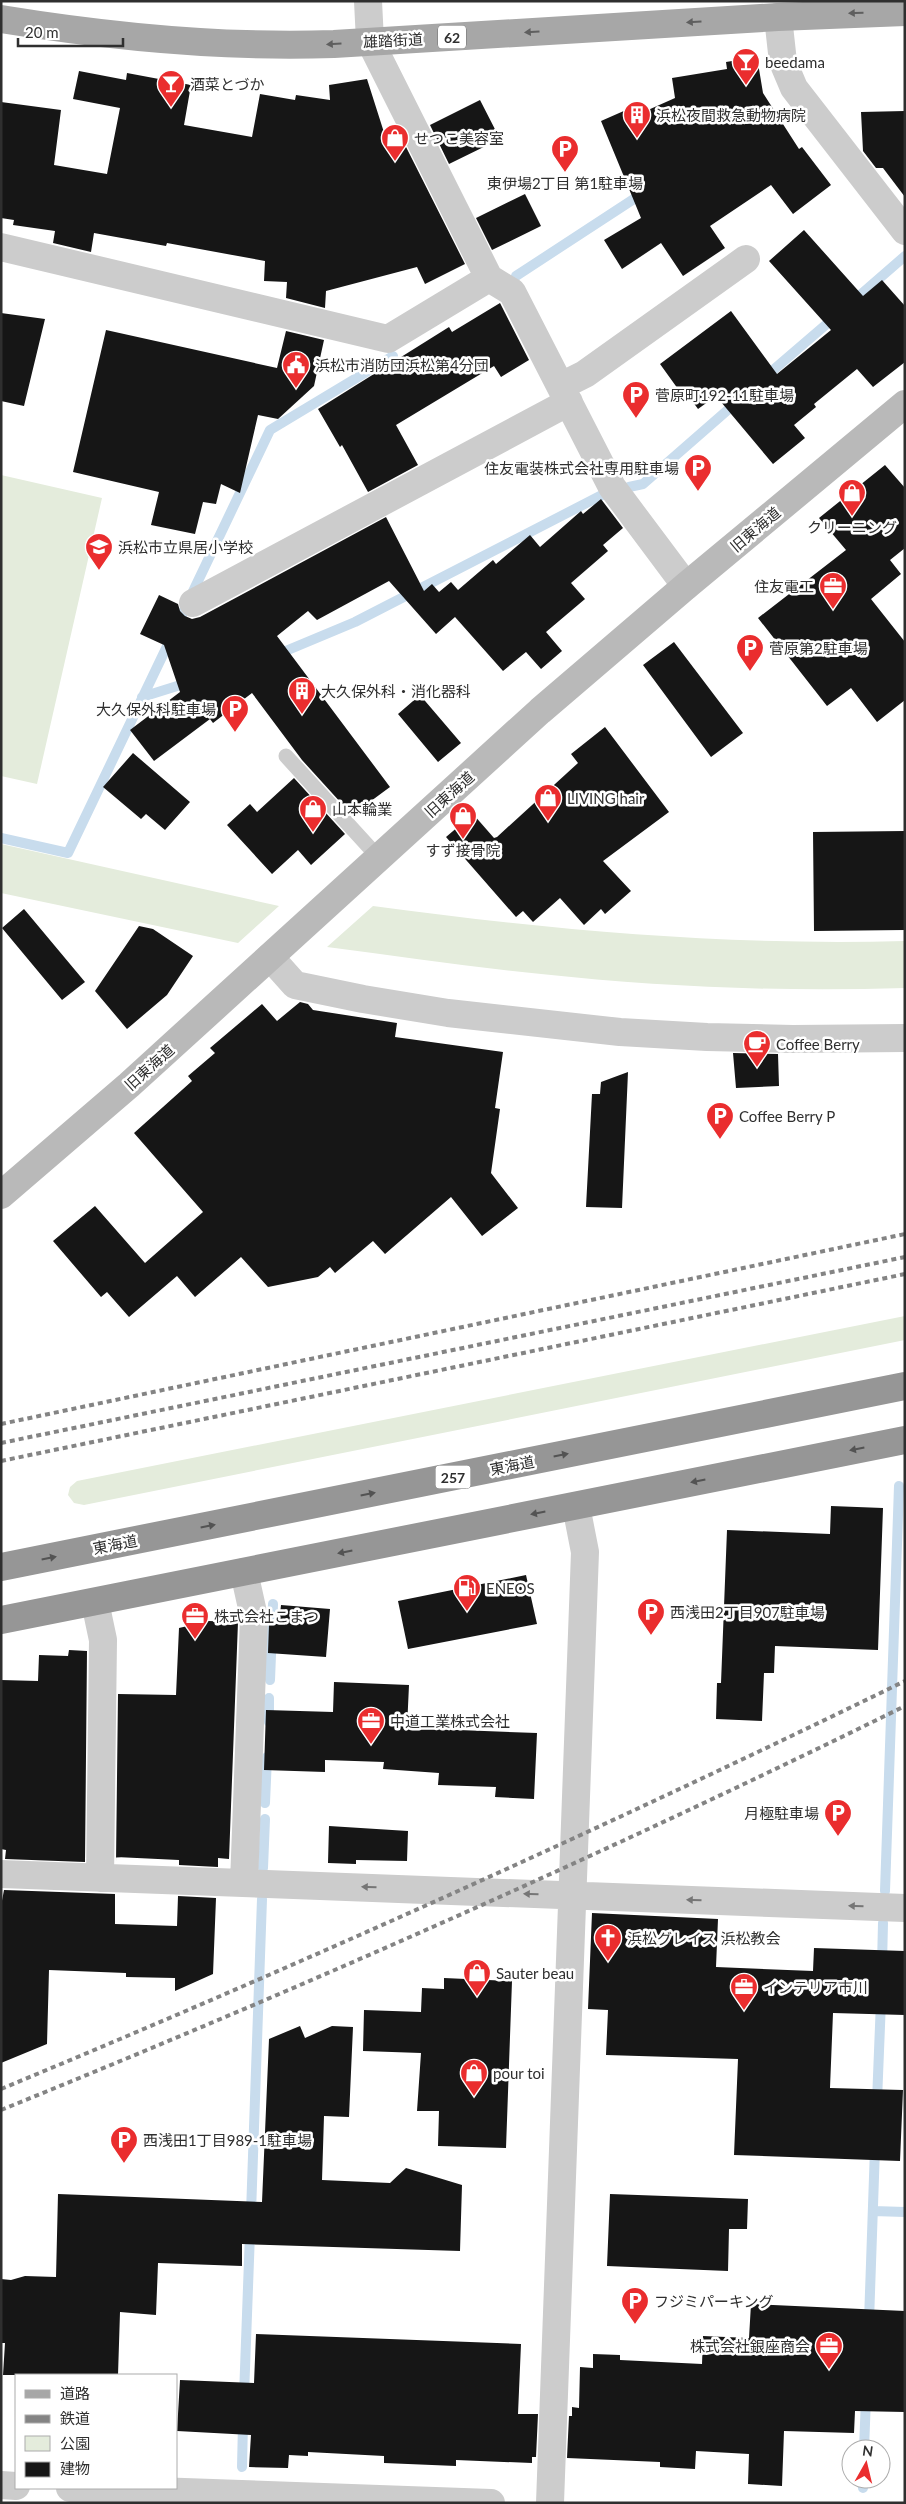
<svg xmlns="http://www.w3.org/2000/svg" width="906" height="2504" font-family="Lato,'Noto Sans JP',sans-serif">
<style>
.green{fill:#e4ecdc}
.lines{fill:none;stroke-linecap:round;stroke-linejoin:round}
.stream{stroke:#c8dced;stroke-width:10}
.building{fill:#161616}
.lane{stroke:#ccc;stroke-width:15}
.street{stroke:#ccc;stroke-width:28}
.secondary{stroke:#b9b9b9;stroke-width:28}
.primary{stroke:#a7a7a7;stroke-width:28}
.highway{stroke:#969696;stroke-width:28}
.rail{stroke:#848484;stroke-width:4;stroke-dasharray:5 4;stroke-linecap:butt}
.oneway{fill:#5f5f5f}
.oneway2{fill:#535353}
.oneway3{fill:#767676}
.labels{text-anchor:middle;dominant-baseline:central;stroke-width:5;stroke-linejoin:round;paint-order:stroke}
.shield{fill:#fff;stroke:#6d6d6d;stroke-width:1}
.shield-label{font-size:14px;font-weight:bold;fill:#2f2f2f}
.street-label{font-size:15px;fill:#2f2f2f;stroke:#fff}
.poi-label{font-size:15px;fill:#2f2f2f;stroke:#fff;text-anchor:start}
</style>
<rect width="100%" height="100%" fill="#fff"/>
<!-- green -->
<path class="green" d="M1 475 102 498 37 784 1 776Z
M1 844 279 906 238 943 1 893Z
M373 906C550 930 726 946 905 941V988C783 992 662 987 541 974 470 967 398 956 327 947Z
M905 1316V1340L84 1505 74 1503 68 1495 70 1487 77 1481Z"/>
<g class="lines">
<!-- stream -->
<path class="stream" d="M516 276 643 193
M851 303 905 256
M764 378 836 316
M629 487 643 484 738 401
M177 625 270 430 393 356
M276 655 355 622 602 495
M142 697 190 682
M1 838 68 853 171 638
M270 1680 273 1604
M269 1722V1698
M265 1803 267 1757
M263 1868 265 1819
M885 1891 899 1486
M882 1964 883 1923
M877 2101 881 2001
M873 2211 905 2212
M251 2213 262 1899
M869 2321 875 2148
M244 2396 250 2233
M864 2449 866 2398
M242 2467 243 2423
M863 2488V2479"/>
</g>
<!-- building -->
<path class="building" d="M757 57 763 93 799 149 802 147 831 185 793 214 771 185 710 226 725 248 683 276 661 243 622 269 604 240 641 218 601 121 626 110 630 118 675 98 672 78 727 69 726 62Z
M79 71 126 80 127 73 191 85 184 125 252 137 260 94 295 100 296 95 330 100 329 85 367 79 388 145 402 139 465 264 425 284 417 267 326 291 325 308 286 298 287 282 264 281 265 261 167 243 166 246 94 233 91 252 53 243 55 231 13 225 14 220 1 218V102L61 110 54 165 107 174 120 108 73 99Z
M480 100 500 139 449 164 430 125Z
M905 111V197L883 168H876L863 151 861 112Z
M525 194 541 226 492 250 476 218Z
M804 230 863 296 882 280 905 306V362L873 387 857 369 814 404 816 407 794 425 805 438 773 464 716 396 698 409 682 387 678 389 660 364 731 311 777 374 831 330 769 261Z
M500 303 529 360 501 377 494 366 396 425 418 465 368 492 342 445 340 447 318 409 449 327 452 332Z
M1 313 45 319 24 406 1 401Z
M106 330 277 368 286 331 324 340 314 386 278 419 258 415 240 493 221 484 216 504 203 502 195 534 151 525 159 492 73 472Z
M885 465 905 488V548L890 560 901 574 871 599 905 642V700L877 722 851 688 827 706 758 618 846 550 819 518Z
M601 499 623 528 603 545 608 551 571 583 585 599 546 632 562 651 541 669 526 652 503 671 455 617 436 634 389 581 317 620 308 611 277 636 390 787 352 815 302 760 252 693 213 723 210 719 154 761 130 730 180 692 164 645 140 634 159 595 178 604 180 611 185 616 192 619 200 617 386 517 424 591 432 584 439 592 451 582 458 590 493 560 496 564 530 535 540 547 581 511 583 514Z
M674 642 743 733 711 757 643 665Z
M420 695 461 743 438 762 398 714Z
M605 727 669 812 603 861 631 891 605 914 601 909 584 925 560 898 533 922 523 911 516 917 446 837 473 814 494 838 497 837 578 763 571 754Z
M133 753 190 802 165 830 146 814 141 819 103 787Z
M294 778 345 834 311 865 298 850 272 874 227 825 250 804 257 812Z
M905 831V930L814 931 813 832Z
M24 909 85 982 62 1000 2 928Z
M139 926 153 929 193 956 167 995 127 1029 95 991Z
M300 1002 308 1004 313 1010 397 1023 395 1037 503 1052 495 1108 500 1109 491 1173 518 1208 482 1236 451 1197 385 1254 373 1241 335 1273 330 1267 318 1277 268 1287 241 1257 195 1297 177 1276 129 1317 107 1292 101 1297 53 1241 95 1206 145 1263 203 1212 134 1133 192 1081 188 1076 215 1053 210 1048 262 1004 277 1021Z
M733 1053 778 1054 779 1086 736 1088Z
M628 1072 622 1208 586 1207 592 1094H600L601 1082Z
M831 1506 883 1508 878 1650 775 1646 774 1673H764L762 1721 716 1719 717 1683H721L727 1530 830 1534Z
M526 1575 537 1624 408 1649 398 1601Z
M281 1605 330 1609 326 1657 268 1653 269 1624H279Z
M209 1621 238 1622 229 1859 218 1858V1867L179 1865V1860L116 1857V1863L118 1694 176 1695 179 1628Z
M69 1650 87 1651 85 1862 5 1859 6 1850 1 1849V1680L38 1681 39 1655 68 1656Z
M334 1682 409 1685 407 1728 537 1733 534 1799 495 1797 496 1787 438 1785 439 1773 383 1769 384 1762 325 1760V1772L264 1770 266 1710 333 1712Z
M329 1826 408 1831 407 1861 356 1860V1864L328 1863Z
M4 1890 115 1894V1924L177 1926 178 1896 216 1898 213 1974 175 1991V1978L126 1977V1973L49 1970 47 2044 1 2063V1906Z
M592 1913 718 1919 716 1967 813 1971 814 1948 905 1951V2015L833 2013 830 2088 903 2090 900 2161 734 2155 738 2059 606 2055 608 2010 588 2009Z
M444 1978 512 1981 506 2148 438 2146 439 2111H417L421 2053 363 2051 364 2010 421 2012 422 1988 444 1989Z
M300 2026 305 2038 332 2026 353 2027 349 2117 324 2116 322 2180 390 2183 406 2168 462 2185 460 2251 242 2244V2266L158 2263 156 2315 120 2312 118 2375H3L5 2343H1V2279L11 2280 25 2276 56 2277 58 2194 262 2202 269 2039Z
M610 2194 748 2199 747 2229H729L728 2271 607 2266Z
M751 2304 905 2311V2412L855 2411 854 2433 784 2431 782 2486 748 2484 749 2454 696 2451 695 2469 660 2467V2462L567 2458 569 2416H572V2407L579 2408 580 2367 593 2368V2354L620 2355V2360L702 2364 703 2336 749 2338Z
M256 2334 521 2344 518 2414H538L536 2457H532V2463L456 2460V2466L384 2463V2456L308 2452V2456L289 2455 288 2468 249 2467 251 2435 177 2431 180 2380 254 2383Z"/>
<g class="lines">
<!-- lane -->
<path class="lane" d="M286 756 379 858"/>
<!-- street -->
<path class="street" d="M368 1 370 41 489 278 512 292 612 487 686 586
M778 17 783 62 794 88 905 231
M1 247 388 339 489 278
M561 386 585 374 746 259
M193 603 569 402
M270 957 295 985 363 999 448 1013 620 1032 707 1037 793 1039 905 1038
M95 1602 103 1640 100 1878
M1 1874 905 1908
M244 1883 254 1617 244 1572
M1 2485 16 2486
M70 2488 491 2503
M550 2503 585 1552 576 1506"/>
<!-- secondary -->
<path class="secondary" d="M1 1195 129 1085 540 711 686 586 905 404"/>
<!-- primary -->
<path class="primary" d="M1 19C112 37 222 48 334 44L778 17 905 12"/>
<!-- highway -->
<path class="highway" d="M1 1567 905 1386
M1 1620 905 1440"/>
<!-- rail -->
<path class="rail" d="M1 1424 905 1234
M1 1443 905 1257
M1 1461 905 1274
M1 2089C307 1962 608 1826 905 1681
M1 2110C307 1986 609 1852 905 1706"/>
</g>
<!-- one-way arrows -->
<defs><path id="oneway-solid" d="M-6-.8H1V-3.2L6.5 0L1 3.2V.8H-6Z" transform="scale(1.25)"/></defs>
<g class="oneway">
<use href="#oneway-solid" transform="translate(856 13) rotate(178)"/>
<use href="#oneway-solid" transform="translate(694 22) rotate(177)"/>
<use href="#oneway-solid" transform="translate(532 32) rotate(176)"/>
<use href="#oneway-solid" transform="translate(334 44) rotate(177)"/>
</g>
<g class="oneway2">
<use href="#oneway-solid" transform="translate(857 1449) rotate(169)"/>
<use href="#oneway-solid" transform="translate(561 1455) rotate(-11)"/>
<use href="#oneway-solid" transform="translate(698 1481) rotate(169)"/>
<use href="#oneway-solid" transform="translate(368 1494) rotate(-11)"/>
<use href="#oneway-solid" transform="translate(538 1513) rotate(169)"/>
<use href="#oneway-solid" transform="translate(208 1526) rotate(-11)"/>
<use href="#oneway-solid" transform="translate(345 1552) rotate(169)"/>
<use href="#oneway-solid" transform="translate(49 1558) rotate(-11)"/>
</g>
<g class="oneway3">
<use href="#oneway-solid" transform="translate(369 1887) rotate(-178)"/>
<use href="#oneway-solid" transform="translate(531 1894) rotate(-178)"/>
<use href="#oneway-solid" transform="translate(694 1900) rotate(-178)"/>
<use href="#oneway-solid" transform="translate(856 1906) rotate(-178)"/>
</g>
<!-- icons -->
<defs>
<symbol id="bar-pin" viewBox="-11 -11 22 30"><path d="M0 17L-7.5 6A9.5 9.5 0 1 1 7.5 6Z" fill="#ea2d2e" stroke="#fff"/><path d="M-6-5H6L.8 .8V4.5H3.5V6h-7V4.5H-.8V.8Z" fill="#fff"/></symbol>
<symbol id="building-pin" viewBox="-11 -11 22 30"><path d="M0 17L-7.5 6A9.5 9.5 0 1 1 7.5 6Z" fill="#ea2d2e" stroke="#fff"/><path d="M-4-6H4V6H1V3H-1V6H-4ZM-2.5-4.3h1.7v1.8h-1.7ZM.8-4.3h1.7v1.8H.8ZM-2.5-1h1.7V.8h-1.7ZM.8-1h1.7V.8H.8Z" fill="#fff"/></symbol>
<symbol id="shop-pin" viewBox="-11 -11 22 30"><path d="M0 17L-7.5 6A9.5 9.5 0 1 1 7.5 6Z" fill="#ea2d2e" stroke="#fff"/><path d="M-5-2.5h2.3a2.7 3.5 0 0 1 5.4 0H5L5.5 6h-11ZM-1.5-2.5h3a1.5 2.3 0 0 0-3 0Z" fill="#fff"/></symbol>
<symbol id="parking-pin" viewBox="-11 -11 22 30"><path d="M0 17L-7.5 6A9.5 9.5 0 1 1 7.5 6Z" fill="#ea2d2e" stroke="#fff"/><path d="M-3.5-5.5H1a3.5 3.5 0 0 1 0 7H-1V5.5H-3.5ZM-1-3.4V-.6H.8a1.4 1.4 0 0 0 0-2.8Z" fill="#fff"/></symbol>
<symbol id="civic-pin" viewBox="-11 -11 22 30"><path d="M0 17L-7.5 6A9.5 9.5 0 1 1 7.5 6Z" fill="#ea2d2e" stroke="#fff"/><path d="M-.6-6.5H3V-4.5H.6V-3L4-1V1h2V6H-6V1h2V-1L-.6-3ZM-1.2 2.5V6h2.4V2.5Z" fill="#fff"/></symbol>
<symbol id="school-pin" viewBox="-11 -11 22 30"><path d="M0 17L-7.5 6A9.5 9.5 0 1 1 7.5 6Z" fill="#ea2d2e" stroke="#fff"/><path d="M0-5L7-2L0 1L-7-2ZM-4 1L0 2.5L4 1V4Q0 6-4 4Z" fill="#fff"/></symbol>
<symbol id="office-pin" viewBox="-11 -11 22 30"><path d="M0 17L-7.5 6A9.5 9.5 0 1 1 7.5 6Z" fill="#ea2d2e" stroke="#fff"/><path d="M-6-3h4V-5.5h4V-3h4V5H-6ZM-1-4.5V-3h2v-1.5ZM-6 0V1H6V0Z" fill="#fff"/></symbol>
<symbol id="cafe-pin" viewBox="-11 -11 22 30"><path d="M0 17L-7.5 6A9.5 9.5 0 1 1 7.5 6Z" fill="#ea2d2e" stroke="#fff"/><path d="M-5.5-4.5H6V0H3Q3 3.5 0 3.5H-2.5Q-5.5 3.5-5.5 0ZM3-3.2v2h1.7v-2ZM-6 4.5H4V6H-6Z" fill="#fff"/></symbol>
<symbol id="fuel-pin" viewBox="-11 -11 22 30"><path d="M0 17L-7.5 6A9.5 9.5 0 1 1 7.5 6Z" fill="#ea2d2e" stroke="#fff"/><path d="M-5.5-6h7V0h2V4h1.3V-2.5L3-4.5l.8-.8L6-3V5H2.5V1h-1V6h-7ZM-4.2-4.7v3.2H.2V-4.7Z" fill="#fff"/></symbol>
<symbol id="church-pin" viewBox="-11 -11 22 30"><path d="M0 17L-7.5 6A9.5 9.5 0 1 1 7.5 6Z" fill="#ea2d2e" stroke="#fff"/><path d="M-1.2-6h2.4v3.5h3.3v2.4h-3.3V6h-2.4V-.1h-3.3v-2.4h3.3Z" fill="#fff"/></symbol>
</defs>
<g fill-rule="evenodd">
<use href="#bar-pin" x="730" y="46" width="32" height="43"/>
<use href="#bar-pin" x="155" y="68" width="32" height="43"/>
<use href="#building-pin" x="621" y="99" width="32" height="43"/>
<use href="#shop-pin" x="379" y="122" width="32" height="43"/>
<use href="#parking-pin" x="549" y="133" width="32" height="43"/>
<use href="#civic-pin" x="280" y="349" width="32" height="43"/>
<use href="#parking-pin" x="620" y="379" width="32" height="43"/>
<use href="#parking-pin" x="682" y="452" width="32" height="43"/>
<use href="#shop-pin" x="836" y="477" width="32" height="43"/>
<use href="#school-pin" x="83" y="531" width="32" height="43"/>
<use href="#office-pin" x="817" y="570" width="32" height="43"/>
<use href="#parking-pin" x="734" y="632" width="32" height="43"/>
<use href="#building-pin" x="286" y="675" width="32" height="43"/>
<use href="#parking-pin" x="219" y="693" width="32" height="43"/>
<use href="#shop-pin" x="532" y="782" width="32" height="43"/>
<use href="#shop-pin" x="297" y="793" width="32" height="43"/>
<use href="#shop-pin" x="447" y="800" width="32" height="43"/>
<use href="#cafe-pin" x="741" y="1028" width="32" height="43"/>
<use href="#parking-pin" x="704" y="1100" width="32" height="43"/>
<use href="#fuel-pin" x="451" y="1572" width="32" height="43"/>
<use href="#parking-pin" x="635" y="1596" width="32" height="43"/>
<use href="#office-pin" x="179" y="1600" width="32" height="43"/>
<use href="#office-pin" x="355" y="1705" width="32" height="43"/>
<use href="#parking-pin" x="822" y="1797" width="32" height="43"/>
<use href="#church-pin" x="592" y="1922" width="32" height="43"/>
<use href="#shop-pin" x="461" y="1957" width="32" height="43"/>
<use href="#office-pin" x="728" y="1971" width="32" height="43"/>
<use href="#shop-pin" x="458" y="2057" width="32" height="43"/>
<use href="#parking-pin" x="108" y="2124" width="32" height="43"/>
<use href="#parking-pin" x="619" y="2285" width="32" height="43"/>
<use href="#office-pin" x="813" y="2330" width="32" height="43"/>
</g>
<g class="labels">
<!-- shield labels -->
<g class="shield">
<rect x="438" y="25.5" width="28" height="23" rx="4"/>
<rect x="435.5" y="1465.5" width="35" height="23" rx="4"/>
</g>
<g class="shield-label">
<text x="452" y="37">62</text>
<text x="453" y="1477">257</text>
</g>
<!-- street labels -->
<g class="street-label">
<text transform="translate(393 40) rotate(-3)">雄踏街道</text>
<text transform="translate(755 529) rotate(-40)">旧東海道</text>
<text transform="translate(449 794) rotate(-42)">旧東海道</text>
<text transform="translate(149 1067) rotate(-42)">旧東海道</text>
<text transform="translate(512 1465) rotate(-11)">東海道</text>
<text transform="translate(115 1544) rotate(-11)">東海道</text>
</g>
<!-- poi labels -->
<g class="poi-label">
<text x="765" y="62">beedama</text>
<text x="190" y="84">酒菜とづか</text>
<text x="656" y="115">浜松夜間救急動物病院</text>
<text x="414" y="138">せつこ美容室</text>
<text x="565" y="183" text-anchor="middle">東伊場2丁目 第1駐車場</text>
<text x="315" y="365">浜松市消防団浜松第4分団</text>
<text x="655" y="395">菅原町192-11駐車場</text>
<text x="679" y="468" text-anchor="end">住友電装株式会社専用駐車場</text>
<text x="852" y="527" text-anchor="middle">クリーニング</text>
<text x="118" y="547">浜松市立県居小学校</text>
<text x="814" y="586" text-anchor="end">住友電工</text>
<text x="769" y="648">菅原第2駐車場</text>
<text x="321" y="691">大久保外科・消化器科</text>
<text x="216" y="709" text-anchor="end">大久保外科駐車場</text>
<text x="567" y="798">LIVING hair</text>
<text x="332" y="809">山本輪業</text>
<text x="463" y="850" text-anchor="middle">すず接骨院</text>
<text x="776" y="1044">Coffee Berry</text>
<text x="739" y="1116">Coffee Berry P</text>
<text x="486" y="1588">ENEOS</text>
<text x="670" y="1612">西浅田2丁目907駐車場</text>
<text x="214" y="1616">株式会社こまつ</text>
<text x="390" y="1721">中道工業株式会社</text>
<text x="819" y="1813" text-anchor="end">月極駐車場</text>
<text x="627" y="1938">浜松グレイス 浜松教会</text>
<text x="496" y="1973">Sauter beau</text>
<text x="763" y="1987">インテリア市川</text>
<text x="493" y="2073">pour toi</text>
<text x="143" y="2140">西浅田1丁目989-1駐車場</text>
<text x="654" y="2301">フジミパーキング</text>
<text x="810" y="2346" text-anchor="end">株式会社銀座商会</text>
</g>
</g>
<!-- border -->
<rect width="906" height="2504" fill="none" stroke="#2f2f2f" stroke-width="5"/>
<!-- legend -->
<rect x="15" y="2374" width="162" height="115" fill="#ffffff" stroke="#acacac"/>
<rect x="25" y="2390" width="25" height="8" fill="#a7a7a7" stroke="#acacac"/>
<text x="60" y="2399" font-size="15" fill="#2f2f2f">道路</text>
<rect x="25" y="2415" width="25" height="8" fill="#848484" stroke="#acacac"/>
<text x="60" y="2424" font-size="15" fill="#2f2f2f">鉄道</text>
<rect x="25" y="2436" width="25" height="15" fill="#e4ecdc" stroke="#acacac"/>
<text x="60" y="2449" font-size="15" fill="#2f2f2f">公園</text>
<rect x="25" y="2462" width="25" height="15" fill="#161616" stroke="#acacac"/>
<text x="60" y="2474" font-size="15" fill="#2f2f2f">建物</text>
<!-- north arrow -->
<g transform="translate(866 2464) rotate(8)"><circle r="24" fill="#ffffff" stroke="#acacac"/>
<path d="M0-4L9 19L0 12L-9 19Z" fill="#ea2d2e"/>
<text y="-8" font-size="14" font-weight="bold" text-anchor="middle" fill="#2f2f2f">N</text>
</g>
<!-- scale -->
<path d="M18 38v8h105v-8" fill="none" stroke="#2f2f2f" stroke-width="2.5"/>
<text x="25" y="38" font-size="15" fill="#2f2f2f" stroke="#ffffff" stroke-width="4" paint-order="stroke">20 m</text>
</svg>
